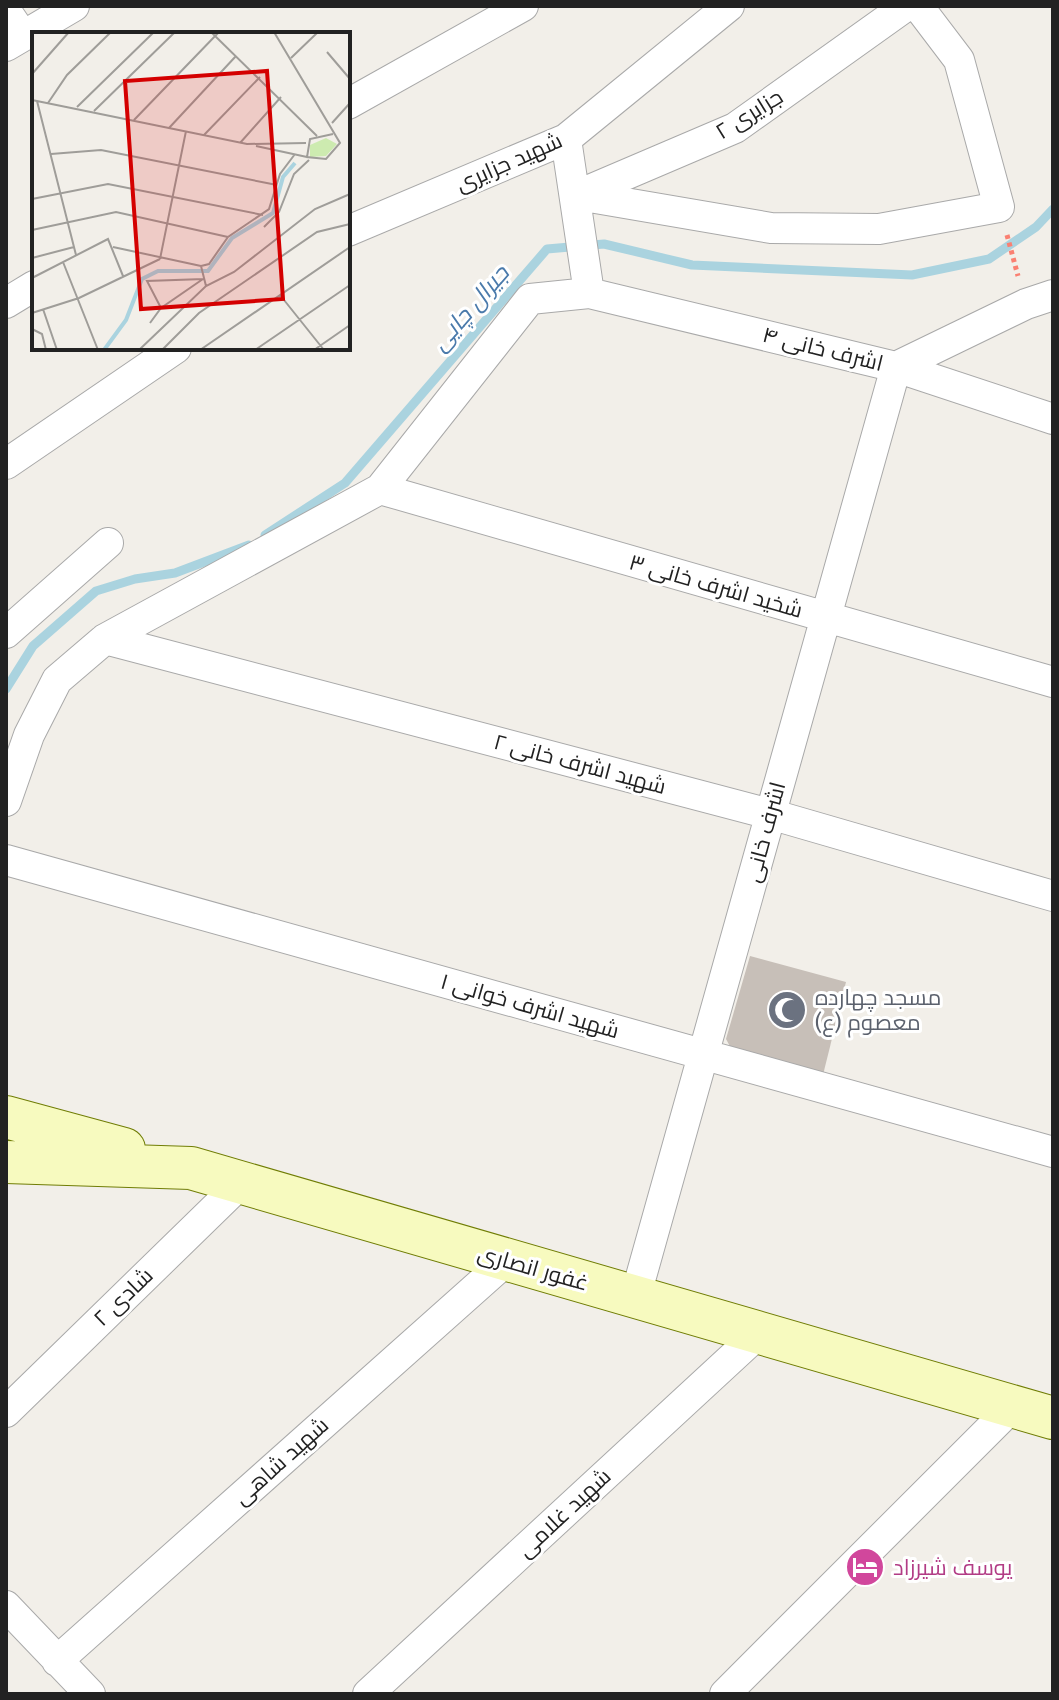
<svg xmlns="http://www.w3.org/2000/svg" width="1059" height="1700" font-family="'Fira Sans',Cairo,sans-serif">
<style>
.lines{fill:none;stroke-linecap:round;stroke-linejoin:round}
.stream{stroke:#aad3df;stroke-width:9}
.building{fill:#c7bfb8}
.street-casing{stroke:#a9a9a9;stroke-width:32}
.secondary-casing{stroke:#707d05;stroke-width:44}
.path{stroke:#fa8072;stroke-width:5;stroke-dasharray:4 4;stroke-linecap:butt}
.street{stroke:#fff;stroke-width:30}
.secondary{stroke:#f7fabf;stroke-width:42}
.labels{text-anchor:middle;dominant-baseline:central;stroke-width:6;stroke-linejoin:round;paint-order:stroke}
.street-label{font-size:22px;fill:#222;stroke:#fff}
.worship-label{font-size:22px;fill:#5b616d;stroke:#fff;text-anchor:start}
.hotel-label{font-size:22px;fill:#b23c85;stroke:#fff;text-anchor:start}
.water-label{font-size:24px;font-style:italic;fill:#4a7aab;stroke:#fff}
.inset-river{fill:none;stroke:#aad3df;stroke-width:4}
.inset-road{fill:none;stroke:#9f9d99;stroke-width:2}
.view{fill:#d40000;fill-opacity:0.15;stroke:#d40000;stroke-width:4}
.inset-edge{fill:none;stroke:#222;stroke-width:4}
</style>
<rect width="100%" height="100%" fill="#f2efe9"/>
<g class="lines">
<!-- stream -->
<path class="stream" d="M265 535 345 483 547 249 604 244 692 265 912 275 989 259 1036 227 1053 209
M6 689 33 646 96 591 135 579 175 573 249 545"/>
</g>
<!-- building -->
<path class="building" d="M750 956 846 982 822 1079 734 1054 726 1039Z"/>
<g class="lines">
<defs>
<path id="street" d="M6 11 23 36
M6 46 74 6
M348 104 523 6
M578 195 771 228 879 229 999 207 959 60 918 6
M578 195 735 128 906 6
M348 231 566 139 729 6
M589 293 896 367 1053 419
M6 303 34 286
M896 367 1026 304 1053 295
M6 464 176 348
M380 489 1053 682
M6 633 108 543
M105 639 770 814 1053 896
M6 801 29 735 57 680 105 639 380 489 530 299 589 293 566 139
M6 860 1053 1152
M635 1298 896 367
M6 1412 241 1183
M6 1606 90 1694
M57 1661 506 1261
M368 1694 760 1332
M725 1694 1013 1406"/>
<path id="secondary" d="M6 1117 124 1149
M6 1162 191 1168 1053 1418"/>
</defs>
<!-- street casing -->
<use href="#street" class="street-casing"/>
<!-- secondary casing -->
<use href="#secondary" class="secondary-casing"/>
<!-- path -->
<path class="path" d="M1007 235 1018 276"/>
<!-- street -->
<use href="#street" class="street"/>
<!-- secondary -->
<use href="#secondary" class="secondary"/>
</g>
<!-- icons -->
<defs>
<symbol id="mosque-disc" viewBox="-11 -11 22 22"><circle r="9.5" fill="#6b7280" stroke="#fff"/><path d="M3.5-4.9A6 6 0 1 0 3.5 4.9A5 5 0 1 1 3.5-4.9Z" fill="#fff"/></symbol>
<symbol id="hotel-disc" viewBox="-11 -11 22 22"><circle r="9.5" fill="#d1479c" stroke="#fff"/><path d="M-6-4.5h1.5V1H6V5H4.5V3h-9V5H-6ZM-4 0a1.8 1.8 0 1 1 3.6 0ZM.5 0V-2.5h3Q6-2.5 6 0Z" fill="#fff"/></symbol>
</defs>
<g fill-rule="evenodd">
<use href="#mosque-disc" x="765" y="988" width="44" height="44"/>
<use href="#hotel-disc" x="843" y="1545" width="44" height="44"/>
</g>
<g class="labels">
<!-- street labels -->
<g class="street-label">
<text transform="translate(749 114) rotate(-32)">جزایری ۲</text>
<text transform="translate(509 162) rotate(-24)">شهید جزایری</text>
<text transform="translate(823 349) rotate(14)">اشرف خانی ۴</text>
<text transform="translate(716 586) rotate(16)">شخید اشرف خانی ۳</text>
<text transform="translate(580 764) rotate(15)">شهید اشرف خانی ۲</text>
<text transform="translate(765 832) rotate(-75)">اشرف خانی</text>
<text transform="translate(530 1006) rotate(16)">شهید اشرف خوانی ۱</text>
<text transform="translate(533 1268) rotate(16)">غفور انصاری</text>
<text transform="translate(123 1297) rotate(-44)">شادی ۲</text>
<text transform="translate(281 1461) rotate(-42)">شهید شاهی</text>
<text transform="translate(564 1513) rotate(-43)">شهید غلامی</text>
</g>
<!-- worship labels -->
<g class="worship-label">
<text x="815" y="997">مسجد چهارده<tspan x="815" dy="25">معصوم (ع)</tspan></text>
</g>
<!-- hotel labels -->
<g class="hotel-label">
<text x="893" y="1567">یوسف شیرزاد</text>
</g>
<!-- water labels -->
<g class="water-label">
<text transform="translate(470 308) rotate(-49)">جیرال چایی</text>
</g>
</g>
<!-- overview -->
<g transform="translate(32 32)">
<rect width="318" height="318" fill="#f2efe9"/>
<path d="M294 106 305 112 294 124 278 125V113Z" fill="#cdebb0"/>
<path class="inset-river" d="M72 318 94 288 110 247 126 239H176L200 206 241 181 251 145 263 131"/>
<path class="inset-road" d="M179 0 285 104M242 0 308 111 294 127 275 125 278 107 301 102M295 20 318 47M259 26 286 0M0 42 37 0M0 68 215 112 274 111M5 69 44 223M16 71 35 43 79 0M45 75 122 0M62 79 143 0M102 88 187 0M300 91 318 71M137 96 204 24M172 103 228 45M208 111 249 65M224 114 275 125M19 122 69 118 245 153M0 167 76 152 231 183M232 195 247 180 262 142 277 128M0 198 84 180 196 205M81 215 169 234M0 226 42 215M128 227 154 99M31 230 66 318M0 246 76 207 91 244M174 254 169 234 177 232 196 205 237 177 248 142 263 122M248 263 292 318M129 276 115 249 172 247M11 277 25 318M0 281 47 266 128 227M118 291 129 276 171 247M0 297 10 302 14 318M107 318 174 254 202 240 283 177 318 162M130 318 167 281 285 200 318 192M168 318 318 215M223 318 318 253M282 318 318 293"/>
<path class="view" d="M235 39 251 267 109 277 93 49Z"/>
<rect width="318" height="318" class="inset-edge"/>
</g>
<!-- border -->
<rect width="1059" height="1700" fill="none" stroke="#222222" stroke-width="16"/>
</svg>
